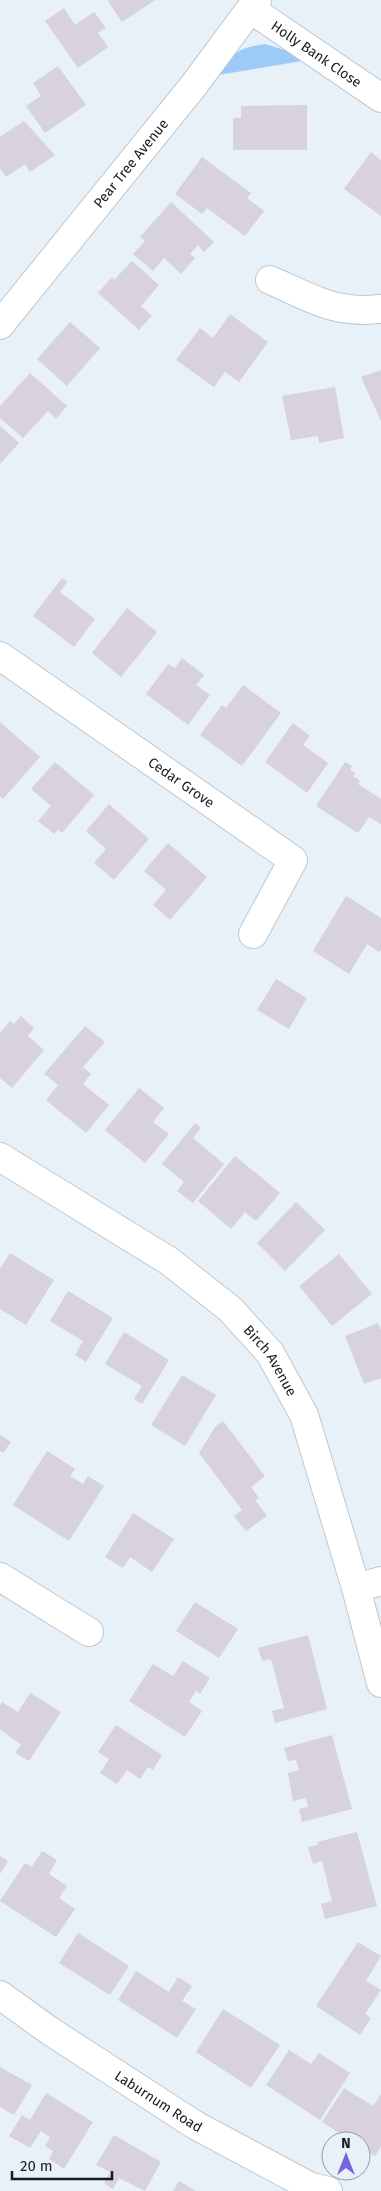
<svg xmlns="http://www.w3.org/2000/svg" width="381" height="2191" font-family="'Fira Sans',sans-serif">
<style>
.green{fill:#9ccbf8}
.building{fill:#d7d2dc}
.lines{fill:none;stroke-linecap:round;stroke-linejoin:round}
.minor-casing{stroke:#c0c8cf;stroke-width:30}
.minor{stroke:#fff;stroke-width:28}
.labels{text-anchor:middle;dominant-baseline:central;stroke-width:4.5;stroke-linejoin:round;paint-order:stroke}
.street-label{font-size:14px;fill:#191b1e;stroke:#e8f0f8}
</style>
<rect width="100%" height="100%" fill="#e8f0f8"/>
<!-- green -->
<path class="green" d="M265 44 291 52 302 61 212 76C230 55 237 48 265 44Z"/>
<!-- building -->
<path class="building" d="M155 0 122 22 108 1 109 0Z
M64 8 75 25 94 12 106 28 98 33 108 47 78 68 45 21Z
M58 66 86 105 45 133 26 106 41 96 33 83Z
M307 105V150H233V118H241V106Z
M24 121 55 155 30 172 25 164 6 177 0 168V137Z
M371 152 381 160V216L344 189Z
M202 157 251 193 247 198 264 211 245 236 207 208 202 214 175 194Z
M171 202 214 242 204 252 198 245 190 254 195 258 181 274 164 258 153 271 133 254 145 241 140 237Z
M132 261 159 285 141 306 152 316 139 330 98 293 112 277 114 280Z
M230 314 268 342 239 382 225 372 214 387 176 360 200 328 213 338Z
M70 322 100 348 67 386 37 359Z
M381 370V421L361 377Z
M30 373 67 406 56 419 48 411 23 438 0 418V406Z
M335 387 344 438 319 443 318 436 291 440 282 396Z
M0 426 19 443 0 464Z
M62 578 67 582 60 592 95 619 74 647 33 616Z
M127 608 157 632 121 677 92 653Z
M182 658 204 675 196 685 210 695 188 725 146 694 168 664 175 668Z
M243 685 281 713 242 766 200 735 222 705 226 708Z
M0 722 40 757 3 799 0 796Z
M293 723 310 736 303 745 328 763 307 793 265 762Z
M55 762 94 795 62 833 58 830 54 834 38 821 51 806 31 789Z
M345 762 352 766 350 770 355 773 353 776 360 781 358 784 381 799V824L369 817 358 833 316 806Z
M109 804 149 839 114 880 94 863 106 849 86 831Z
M168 843 207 877 170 920 153 905 166 890 144 871Z
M346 896 381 918V950L379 952 367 944 349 974 313 951Z
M276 979 307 998 289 1029 257 1010Z
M21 1016 34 1028 28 1036 44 1050 12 1088 0 1078V1033L10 1021 14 1024Z
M85 1026 105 1042 83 1067 91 1074 83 1084 109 1105 86 1133 46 1100 58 1085 44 1074Z
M139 1088 164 1108 153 1122 169 1134 145 1163 105 1130Z
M195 1123 201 1128 193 1138 224 1164 193 1203 177 1191 184 1182 162 1164Z
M235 1156 280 1193 256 1221 245 1212 231 1229 198 1201Z
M296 1202 325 1230 285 1271 257 1243Z
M10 1253 54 1280 26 1325 0 1309V1269Z
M339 1254 372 1294 332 1326 299 1286Z
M68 1291 113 1318 86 1362 75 1355 83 1341 50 1321Z
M378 1323 381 1330V1378L364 1384 345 1336Z
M124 1332 169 1360 142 1404 134 1399 142 1386 105 1364Z
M182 1375 216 1395 185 1446 151 1425Z
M223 1421 265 1476 251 1487 259 1498 255 1500 267 1516 246 1531 234 1516 242 1510 199 1453 215 1427Z
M0 1435 11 1442 3 1453 0 1451Z
M47 1451 75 1469 70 1476 83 1484 88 1476 104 1486 69 1541 13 1505Z
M133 1513 174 1539 152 1572 130 1557 123 1568 105 1557Z
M195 1602 238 1629 219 1658 176 1631Z
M308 1635 327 1709 275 1723 272 1711 284 1708 271 1659 262 1661 258 1648Z
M183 1661 210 1678 200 1694 196 1691 189 1702 202 1711 185 1737 129 1701 153 1664 173 1676Z
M30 1693 61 1712 29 1761 15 1753 21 1745 0 1729V1705L2 1702 18 1712Z
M116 1725 162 1755 153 1770 148 1767 140 1779 127 1770 117 1784 100 1773 109 1759 98 1752Z
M332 1735 352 1809 302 1822 299 1809 308 1807 306 1798 293 1801 288 1773 299 1770 296 1760 288 1761 284 1748Z
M357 1832 377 1906 325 1919 321 1904 332 1901 322 1861 313 1864 308 1847 318 1845 317 1842Z
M42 1851 57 1860 49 1874 67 1886 59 1898 75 1909 56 1937 0 1901 25 1863 32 1867Z
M0 1856 8 1861 0 1874Z
M78 1933 129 1966 110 1995 59 1963Z
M358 1942 381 1956 366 1981 381 1990 365 2014 371 2018 360 2035 316 2006Z
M136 1971 169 1992 178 1977 192 1986 182 2001 196 2009 177 2038 118 2000Z
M223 2009 280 2045 251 2088 196 2052Z
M289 2050 311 2064 319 2053 350 2073 320 2120 266 2085Z
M0 2067 32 2085 14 2115 0 2107Z
M344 2088 373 2106 381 2094V2146L375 2156 361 2147V2141H352L322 2122Z
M46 2093 93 2122 64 2169 49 2159 53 2151 45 2146 50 2137 41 2131 30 2148 9 2136 22 2115 30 2120Z
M114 2135 161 2162 145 2191 119 2178 113 2189 104 2183 110 2172 96 2165Z
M179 2181 196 2191H173Z"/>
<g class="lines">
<defs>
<g id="minor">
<path id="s1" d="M252 10 381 98"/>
<path d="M270 280C312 298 333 314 381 309"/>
<path id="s2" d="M0 325 194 85 257 0"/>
<path id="s3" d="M0 656 293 860 253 934"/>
<path id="s4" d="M0 1157 169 1261 230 1309 270 1353 304 1415 356 1588 381 1683"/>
<path d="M0 1577 89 1632"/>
<path d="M356 1588 381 1581"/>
<path id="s5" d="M0 1995 50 2031 195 2125 311 2187 328 2191"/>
</g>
</defs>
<!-- minor casing -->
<use href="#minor" class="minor-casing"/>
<!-- minor -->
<use href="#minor" class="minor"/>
</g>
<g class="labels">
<!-- street labels -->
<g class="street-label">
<text stroke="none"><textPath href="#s1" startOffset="78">Holly Bank Close</textPath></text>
<text stroke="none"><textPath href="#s2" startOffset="208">Pear Tree Avenue</textPath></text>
<text stroke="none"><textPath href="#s3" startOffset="221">Cedar Grove</textPath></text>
<text stroke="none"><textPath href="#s4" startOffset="342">Birch Avenue</textPath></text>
<text stroke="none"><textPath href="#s5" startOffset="191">Laburnum Road</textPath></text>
</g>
</g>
<!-- north arrow -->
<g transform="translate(346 2156)"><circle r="24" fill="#e8f0f8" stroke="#959ba1"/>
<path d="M0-4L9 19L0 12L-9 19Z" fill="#7c63de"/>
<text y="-8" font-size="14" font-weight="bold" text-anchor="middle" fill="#191b1e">N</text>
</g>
<!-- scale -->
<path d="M12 2171v8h100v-8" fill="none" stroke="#191b1e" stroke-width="2.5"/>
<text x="20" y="2171" font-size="15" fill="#191b1e" stroke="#e8f0f8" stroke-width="4" paint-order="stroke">20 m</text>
</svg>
